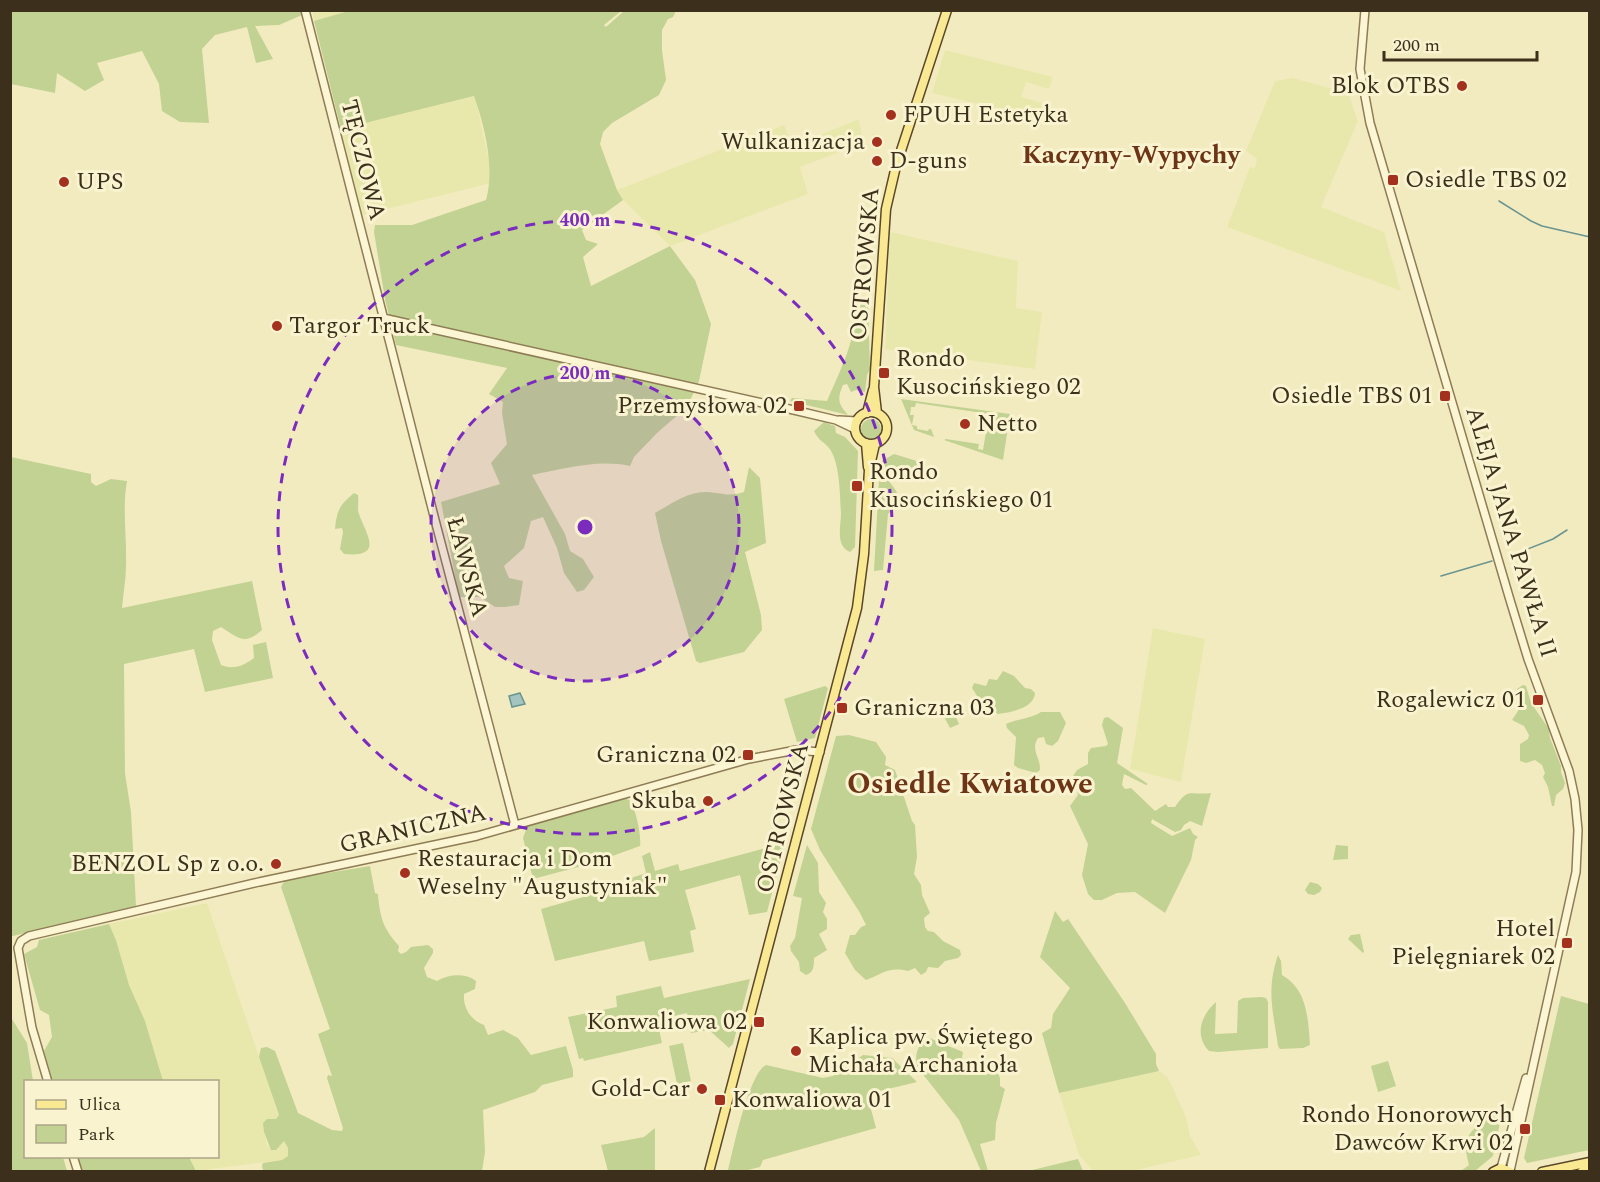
<svg xmlns="http://www.w3.org/2000/svg" width="1600" height="1182" font-family="Spectral,serif">
<style>
.farmland{fill:#e9e8ac}
.green{fill:#c1d292}
.water{fill:#a3c4bf;stroke:#69948f;stroke-width:1.5}
.lines{fill:none;stroke-linecap:round;stroke-linejoin:round}
.stream{stroke:#69948f;stroke-width:1.5}
.minor-casing{stroke:#8e7c55;stroke-width:10}
.major-casing{stroke:#5b482a;stroke-width:11}
.minor{stroke:#fcf6d4;stroke-width:7}
.major{stroke:#fae993;stroke-width:8}
.ring{fill:none;stroke:#7b2cbf;stroke-width:3;stroke-dasharray:10 8}
.poi-dot{fill:#a4311e;stroke:#f9f3d0;stroke-width:2}
.labels{text-anchor:middle;dominant-baseline:central;stroke-width:6;stroke-linejoin:round;paint-order:stroke}
.poi-label{font-size:24px;fill:#3c301c;stroke:#f9f3d0;text-anchor:end}
.street-label{font-size:24px;fill:#3c301c;stroke:#f9f3d0}
.neighbourhood-label{font-size:26px;font-weight:bold;fill:#6d3516;stroke:#f9f3d0}
.district-label{font-size:30px;font-weight:bold;fill:#6d3516;stroke:#f9f3d0}
.centre{fill:#7b2cbf;stroke:#f9f3d0;stroke-width:3}
.ring-label{font-size:18px;text-anchor:middle;font-weight:bold;fill:#7b2cbf;stroke:#f9f3d0;stroke-width:6;stroke-linejoin:round;paint-order:stroke}
</style>
<rect width="100%" height="100%" fill="#f3ebc0"/>
<!-- farmland -->
<path class="farmland" d="M312 10 352 11 314 21Z
M945 50 1053 77 1049 89 1026 82 1021 97 1049 105 1045 120 932 93Z
M1293 78 1348 93 1358 121 1321 207 1384 232 1401 291 1227 227 1250 167 1255 168 1257 159 1246 151 1275 81Z
M475 96 489 161 491 183 362 215 341 129Z
M859 119 863 143 800 167 808 194 670 246 623 200 617 190 784 125 793 146Z
M890 232 1018 261 1016 308 1042 312 1035 369 885 349Z
M1153 628 1205 639 1181 782 1130 769Z
M207 903 279 1116 264 1132 267 1144 271 1150 281 1145 284 1140 288 1148V1156L282 1160 196 1171 189 1157 218 1156V1082L163 1081 145 1021 129 985 116 940 109 924Z
M1159 1071 1167 1077 1171 1084 1186 1117 1190 1136 1201 1155 1132 1171H1093L1079 1155 1059 1093Z"/>
<!-- green -->
<path class="green" d="M11 10H301L302 15 279 25 255 26 273 59 256 63 247 27 215 35 202 49 209 123 180 122 162 111 159 84 142 51 97 63 104 80 85 91 57 73 55 93 11 84Z
M352 10 621 11 604 25 606 27 624 11H676L673 17 668 19 662 30V50L666 80 659 95 612 123 603 132 600 144 617 190 623 200 582 230 586 240 598 244 583 257 591 286 670 246 695 280 711 324 699 381 687 407 657 433 634 457 630 466C597 459 564 469 532 475L565 534 570 551 583 559 594 577 584 590 577 592 564 573 557 548 543 517 531 521 524 548 504 566 509 578 523 581 519 605 505 607H495L480 597H459L441 502 500 484 491 463 507 444 502 413 503 402 489 394 507 368 396 345 385 299 374 232 375 225H412L486 200C495 168 485 127 474 96L341 129 314 21Z
M1428 176 1449 184 1427 190 1426 183Z
M863 299H868L870 369 867 375 865 392 856 390 851 392 847 384 843 385C837 399 838 404 848 415L790 401 792 398 827 401C835 382 844 364 850 344 855 329 857 314 863 299Z
M901 399 1010 414 1003 460 944 440 946 439 979 444 978 449 983 450 989 414 916 403 915 407H911L910 415H914L912 425 917 426V429L928 431 929 429H931L934 437 914 430Z
M861 429a10 10 0 1 1 20 0a10 10 0 1 1-20 0Z
M824 422 835 426 836 433 845 437 858 451 855 547 850 552C835 546 841 526 841 514 840 497 840 461 829 448 824 442 818 440 814 431Z
M894 454 920 462 922 467C910 469 905 471 897 479L890 478 889 481C901 497 903 500 888 514L883 570 874 571 880 462Z
M11 457 91 474V482L96 486 111 479 127 481C122 509 127 537 126 566 126 580 123 594 122 608L252 581 262 630C244 646 239 638 221 627L213 631 212 640 221 665C234 670 243 666 254 658L253 645 266 642 273 678 205 692 194 649 124 664 125 773 131 812 136 906 13 936H10Z
M749 467 760 478 766 543 745 552 761 615 762 630 744 652 700 663 696 661 661 541 655 513C671 504 688 491 707 492 723 493 728 497 744 492Z
M354 493 358 495C359 501 357 509 359 514 366 534 385 558 344 554L340 549 343 532 342 528 335 529C337 509 340 505 354 493Z
M1003 671 1014 676 1025 688 1031 689 1035 693C1034 708 1012 712 998 714L981 702 972 688 974 683 986 686 989 679 997 680Z
M1523 685 1526 686 1531 703 1549 729 1550 738 1561 766V772L1565 783 1563 789 1556 795 1554 806H1552L1548 787 1543 777 1545 773 1542 765 1535 760 1526 763 1520 761V744L1528 739 1529 735 1524 726 1512 720 1518 711 1517 689Z
M825 686 828 688 815 738 797 742 784 699Z
M941 711 954 713 959 724 950 728Z
M1041 712H1060L1066 723 1058 741 1052 746 1046 744 1044 737 1038 738C1030 750 1041 758 1040 770L1036 773 1018 768 1014 765 1016 737 1007 728 1006 724C1017 719 1030 719 1041 712Z
M1108 717 1123 728 1117 763 1148 784 1146 785 1124 774 1122 785 1125 789 1131 788 1155 811 1166 804 1168 807H1175C1189 786 1189 796 1211 793L1202 826 1190 821 1184 825 1181 830 1175 832 1152 819 1151 823 1172 836 1190 828 1193 834 1198 837 1195 840 1191 860 1165 913 1135 892 1117 893 1102 900H1094L1088 894 1082 875 1088 844 1070 806 1078 795 1073 776 1077 770 1088 764V753L1091 748 1106 746 1108 744 1102 725 1104 718Z
M849 735 876 742 886 757 885 765 895 770 912 821 915 825 917 857 914 874 921 885 922 895 930 913 924 918 925 927 928 931 934 932 943 941 960 950 961 955 958 958 945 961 938 968 928 967 926 972 921 975 915 968 908 971C889 966 882 974 866 980L855 970 845 953 850 935H855L861 927 866 925 860 913 820 850 811 829 836 736Z
M619 799C622 799 626 798 629 800 635 804 642 838 640 846L593 863 533 879 523 838 528 824Z
M785 843 767 912 749 915 740 875 685 890 696 929 690 931 694 952 649 961 644 941 555 961 541 909 626 885 625 880 646 873 642 856 650 852 655 871 678 864 680 871Z
M807 845 818 863 819 892 826 903 823 912 827 919V929L819 934 827 950 814 958C814 966 814 972 806 975L800 971 799 962 791 951 790 946 795 938 802 898 793 896Z
M1336 845 1348 846V859L1333 860Z
M370 866 375 893 378 894C380 918 383 928 399 946L398 951 401 954 406 952 411 947 428 945 433 949V953L424 968 427 977 437 981C449 974 465 973 476 981L475 989 464 994C463 1007 470 1020 484 1025L488 1035 503 1030 518 1038 531 1055 566 1046 573 1070V1077L542 1085 535 1092 483 1110 485 1152 482 1171 256 1172 263 1170 262 1166 263 1163 282 1160 288 1156V1148L284 1141 276 1150H271L264 1132 263 1123 267 1119H276L279 1115 259 1057 261 1048 267 1047 275 1051 298 1113 332 1130 342 1131 343 1128 327 1078 328 1075 332 1076 318 1034 330 1029 281 887 285 880Z
M1310 882 1318 884 1322 888 1320 892 1314 895 1308 894 1305 890Z
M1055 911 1063 922 1068 919 1125 1003 1156 1054V1064L1159 1071 1059 1093 1042 1033 1051 1028 1053 1014 1070 988 1040 957Z
M109 924 116 940 129 985 145 1021 163 1081H53L44 1051 52 1037 49 1015 40 1010 24 954 37 947 39 940Z
M1360 934 1364 952 1363 953 1348 939 1351 935Z
M1278 955 1281 961 1282 975C1308 990 1308 1019 1310 1045L1303 1048 1280 1049 1278 1046C1273 1010 1266 991 1278 955Z
M750 979 733 1044 729 1048 709 1030 691 1033 687 1013 657 1020 662 1043 584 1061 583 1058 579 1059 568 1017 617 1007 616 996 661 986 664 998Z
M1561 996 1589 1004V1150L1527 1163 1524 1158Z
M1262 997 1266 998 1268 1002V1048L1218 1052 1209 1051C1194 1035 1201 1015 1216 1002L1215 1034 1237 1033 1238 1001 1243 998Z
M11 1011 12 1019 27 1043 33 1081 26 1082V1156L63 1157 67 1171H11Z
M930 1038C941 1044 952 1047 963 1052L961 1064 968 1071 976 1074H982L987 1070 996 1068 1000 1078V1086L1005 1089 996 1123 995 1140 980 1144 988 1171H981L959 1120 918 1068C914 1057 917 1049 923 1040Z
M683 1043 691 1081 677 1084 669 1046Z
M863 1055 892 1058 917 1082 867 1094 876 1128 763 1160 760 1167 744 1171H728C733 1150 749 1073 766 1065L823 1078 833 1076Z
M1388 1061 1396 1086 1378 1092 1371 1066Z
M1489 1115 1501 1118 1493 1156 1475 1171H1461L1469 1165C1461 1136 1469 1134 1489 1115Z
M655 1128V1171H608L601 1145 644 1137Z
M77 1157H189L196 1171H82Z
M1078 1159 1083 1171H1028Z"/>
<!-- water -->
<path class="water" d="M520 693 525 704 512 707 509 696Z"/>
<g class="lines">
<!-- stream -->
<path class="stream" d="M1499 201 1531 221 1542 226 1590 237
M1510 556 1553 539 1567 530
M1441 576 1492 561"/>
<defs>
<path id="minor" d="M305 10 435 520 515 825
M1365 10 1360 69 1370 123 1510 600 1528 659 1569 771 1575 799 1578 830 1576 872 1510 1171
M383 318 798 411 836 420 855 429
M839 420 857 421
M48 1082 32 1028 18 948 21 941 29 936 259 882 477 836 749 759 796 750 820 752
M73 1156 78 1172
M1501 1168 1526 1078"/>
<path id="major" d="M855 428a16 16 0 1 1 32 0a16 16 0 1 1-32 0Z
M867 413 873 390
M877 413 874 387 886 209 896 166 947 10
M866 443 868 467
M709 1172 857 608 864 554 869 470 875 444
M1493 1172 1501 1168 1510 1172
M1542 1172 1590 1162
M1582 1172 1590 1170"/>
</defs>
<!-- minor casing -->
<use href="#minor" class="minor-casing"/>
<!-- major casing -->
<use href="#major" class="major-casing"/>
<!-- minor -->
<use href="#minor" class="minor"/>
<!-- major -->
<use href="#major" class="major"/>
</g>
<!-- distance rings -->
<circle cx="585" cy="527" r="154" fill="#7b2cbf" fill-opacity=".12"/>
<g class="ring">
<circle cx="585" cy="527" r="154"/>
<circle cx="585" cy="527" r="307"/>
</g>
<!-- markers -->
<g class="poi-dot">
<circle cx="1462" cy="86" r="6"/>
<circle cx="891" cy="115" r="6"/>
<circle cx="877" cy="142" r="6"/>
<circle cx="877" cy="161" r="6"/>
<rect x="1387" y="174" width="12" height="12" rx="3"/>
<circle cx="64" cy="182" r="6"/>
<circle cx="277" cy="326" r="6"/>
<rect x="878" y="367" width="12" height="12" rx="3"/>
<rect x="1439" y="390" width="12" height="12" rx="3"/>
<rect x="793" y="400" width="12" height="12" rx="3"/>
<circle cx="965" cy="424" r="6"/>
<rect x="851" y="480" width="12" height="12" rx="3"/>
<rect x="1532" y="694" width="12" height="12" rx="3"/>
<rect x="836" y="702" width="12" height="12" rx="3"/>
<rect x="742" y="749" width="12" height="12" rx="3"/>
<circle cx="708" cy="801" r="6"/>
<circle cx="276" cy="864" r="6"/>
<circle cx="405" cy="873" r="6"/>
<rect x="1561" y="937" width="12" height="12" rx="3"/>
<rect x="753" y="1016" width="12" height="12" rx="3"/>
<circle cx="796" cy="1051" r="6"/>
<circle cx="702" cy="1089" r="6"/>
<rect x="714" y="1094" width="12" height="12" rx="3"/>
<rect x="1519" y="1123" width="12" height="12" rx="3"/>
</g>
<g class="labels">
<!-- poi labels -->
<g class="poi-label">
<text x="1450" y="86">Blok OTBS</text>
<text x="903" y="115" text-anchor="start">FPUH Estetyka</text>
<text x="865" y="142">Wulkanizacja</text>
<text x="889" y="161" text-anchor="start">D-guns</text>
<text x="1405" y="180" text-anchor="start">Osiedle TBS 02</text>
<text x="76" y="182" text-anchor="start">UPS</text>
<text x="289" y="326" text-anchor="start">Targor Truck</text>
<text x="896" y="359" text-anchor="start">Rondo<tspan x="896" dy="28">Kusocińskiego 02</tspan></text>
<text x="1433" y="396">Osiedle TBS 01</text>
<text x="787" y="406">Przemysłowa 02</text>
<text x="977" y="424" text-anchor="start">Netto</text>
<text x="869" y="472" text-anchor="start">Rondo<tspan x="869" dy="28">Kusocińskiego 01</tspan></text>
<text x="1526" y="700">Rogalewicz 01</text>
<text x="854" y="708" text-anchor="start">Graniczna 03</text>
<text x="736" y="755">Graniczna 02</text>
<text x="696" y="801">Skuba</text>
<text x="417" y="859" text-anchor="start">Restauracja i Dom<tspan x="417" dy="28">Weselny "Augustyniak"</tspan></text>
<text x="264" y="864">BENZOL Sp z o.o.</text>
<text x="1555" y="929">Hotel<tspan x="1555" dy="28">Pielęgniarek 02</tspan></text>
<text x="747" y="1022">Konwaliowa 02</text>
<text x="808" y="1037" text-anchor="start">Kaplica pw. Świętego<tspan x="808" dy="28">Michała Archanioła</tspan></text>
<text x="690" y="1089">Gold-Car</text>
<text x="732" y="1100" text-anchor="start">Konwaliowa 01</text>
<text x="1513" y="1115">Rondo Honorowych<tspan x="1513" dy="28">Dawców Krwi 02</tspan></text>
</g>
<!-- street labels -->
<g class="street-label">
<text transform="translate(363 160) rotate(76)">TĘCZOWA</text>
<text transform="translate(865 264) rotate(-85)">OSTROWSKA</text>
<text transform="translate(1511 532) rotate(73)">ALEJA JANA PAWŁA II</text>
<text transform="translate(467 567) rotate(75)">ŁAWSKA</text>
<text transform="translate(783 818) rotate(-76)">OSTROWSKA</text>
<text transform="translate(413 829) rotate(-13)">GRANICZNA</text>
</g>
<!-- neighbourhood labels -->
<g class="neighbourhood-label">
<text x="1131" y="155">Kaczyny-Wypychy</text>
</g>
<!-- district labels -->
<g class="district-label">
<text x="970" y="784">Osiedle Kwiatowe</text>
</g>
</g>
<circle cx="585" cy="527" r="9" class="centre"/>
<g class="ring-label">
<text x="585" y="226">400 m</text>
<text x="585" y="379">200 m</text>
</g>
<!-- border -->
<rect width="1600" height="1182" fill="none" stroke="#3c301c" stroke-width="24"/>
<!-- legend -->
<rect x="24" y="1080" width="195" height="78" fill="#f9f3d0" stroke="#ada588" stroke-width="1.5"/>
<rect x="36" y="1100" width="30" height="9" fill="#fae993" stroke="#ada588" stroke-width="1.5"/>
<text x="78" y="1110" font-size="18" fill="#3c301c">Ulica</text>
<rect x="36" y="1125" width="30" height="18" fill="#c1d292" stroke="#ada588" stroke-width="1.5"/>
<text x="78" y="1140" font-size="18" fill="#3c301c">Park</text>
<!-- scale -->
<path d="M1384 51v9h153v-9" fill="none" stroke="#3c301c" stroke-width="3"/>
<text x="1393" y="51" font-size="18" fill="#3c301c" stroke="#f9f3d0" stroke-width="4.5" paint-order="stroke">200 m</text>
</svg>
